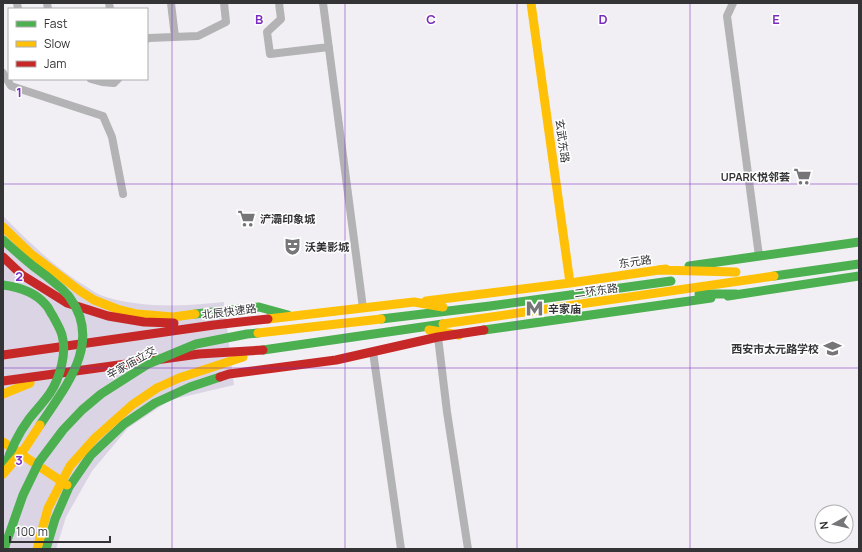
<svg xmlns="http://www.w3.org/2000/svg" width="862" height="552" font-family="Manrope,'Noto Sans SC',sans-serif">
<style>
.grass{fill:#dbd4e4}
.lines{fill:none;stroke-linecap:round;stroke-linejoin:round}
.street{stroke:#b3b2b4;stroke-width:8}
.fast{stroke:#4caf50;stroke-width:9}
.slow{stroke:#ffc107;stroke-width:9}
.jam{stroke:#c62828;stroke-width:9}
.fast-bridge{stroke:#4caf50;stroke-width:9}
.slow-bridge{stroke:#ffc107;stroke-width:9}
.grid{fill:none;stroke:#7b2cbf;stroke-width:1;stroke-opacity:0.55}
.labels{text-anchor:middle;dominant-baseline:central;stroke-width:3;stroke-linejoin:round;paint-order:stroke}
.street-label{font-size:11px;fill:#343336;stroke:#fff}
.poi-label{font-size:11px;font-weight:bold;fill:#343336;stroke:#fff;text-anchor:start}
.grid-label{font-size:13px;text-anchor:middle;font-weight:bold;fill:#7b2cbf;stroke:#fff;stroke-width:3;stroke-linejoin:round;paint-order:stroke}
</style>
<rect width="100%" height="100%" fill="#f1eff4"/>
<!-- grass -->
<path class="grass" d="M3 216C29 242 55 268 87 287 92 290 97 294 103 296 142 309 184 306 224 302L234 385 170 400 128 428 92 471 66 517 56 549H3Z"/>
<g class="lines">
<!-- street -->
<path class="street" d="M17 3 18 9
M47 3 48 9
M109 3 110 9
M171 3 175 37
M279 3 281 19 267 32 270 54 329 47
M323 3 363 308
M733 3 727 16 759 256
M147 39 149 38 198 36 226 22 224 3
M3 73 11 86 103 116 112 137 123 194
M91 79 102 82 114 83 118 79
M438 337 447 412 468 549
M373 352 401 549"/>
<!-- fast -->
<path class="fast" d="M689 266 859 242
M774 276 859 264
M699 294H736
M728 296 859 276
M195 314 259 307 288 315
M381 319 490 306 671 281
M484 330 711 298
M263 350 443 324
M46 549 55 519 69 487 91 455 124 424 155 403 190 387 220 377"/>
<!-- slow -->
<path class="slow" d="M531 3 570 283
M3 227 31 254 80 291 94 300 117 309 137 314 173 317 195 314
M658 270 736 272
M426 301 570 283 666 269
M268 319 414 302 443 307
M443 324 774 276
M429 330 459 335
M157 388 179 378 243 357
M3 394 30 383
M3 442 67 485"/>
<!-- jam -->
<path class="jam" d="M3 257 22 275 67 303 108 316 144 322 174 323
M3 355 214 325 268 319
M220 377 229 374 336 360 438 337 484 330
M3 381 199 354 263 350"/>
<!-- fast-bridge -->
<path class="fast-bridge" d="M3 240C13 249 23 258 33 266 43 273 53 281 62 289 64 292 68 294 70 298 103 343 65 387 40 425
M3 285C19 287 36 293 46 305 49 308 50 312 53 316 56 322 60 328 62 335 67 353 60 378 50 393 44 402 36 410 29 419 18 434 10 451 5 468
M4 549 23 495 39 462 63 430 82 410 101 394 148 364 196 344 247 334 258 333"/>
<!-- slow-bridge -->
<path class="slow-bridge" d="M258 333 381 319
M3 474 25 448 40 425
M37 549 48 508 70 466 95 438 132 405 157 388"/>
</g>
<!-- grid -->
<path class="grid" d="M172 3V549M345 3V549M517 3V549M690 3V549M3 184H859M3 368H859"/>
<!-- icons -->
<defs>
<symbol id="supermarket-bare" viewBox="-9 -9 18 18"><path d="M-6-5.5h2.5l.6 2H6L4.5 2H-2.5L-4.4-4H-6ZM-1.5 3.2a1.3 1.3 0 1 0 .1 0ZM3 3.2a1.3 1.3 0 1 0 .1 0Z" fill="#767578" stroke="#fff" stroke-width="2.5" paint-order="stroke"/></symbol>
<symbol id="theatre-bare" viewBox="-9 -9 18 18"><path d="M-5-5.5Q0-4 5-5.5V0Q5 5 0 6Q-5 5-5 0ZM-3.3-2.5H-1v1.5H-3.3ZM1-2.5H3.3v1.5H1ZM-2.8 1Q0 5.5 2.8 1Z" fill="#767578" stroke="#fff" stroke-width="2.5" paint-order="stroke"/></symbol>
<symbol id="metro-bare" viewBox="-9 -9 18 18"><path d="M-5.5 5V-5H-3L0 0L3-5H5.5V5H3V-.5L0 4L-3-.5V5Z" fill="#767578" stroke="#fff" stroke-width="2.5" paint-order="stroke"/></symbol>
<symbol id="school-bare" viewBox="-9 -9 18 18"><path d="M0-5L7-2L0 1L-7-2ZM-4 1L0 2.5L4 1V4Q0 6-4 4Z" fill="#767578" stroke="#fff" stroke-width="2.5" paint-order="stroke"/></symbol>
</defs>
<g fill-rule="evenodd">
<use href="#supermarket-bare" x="790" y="164" width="25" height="25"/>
<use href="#supermarket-bare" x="234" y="206" width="25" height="25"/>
<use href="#theatre-bare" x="280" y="234" width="25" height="25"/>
<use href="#metro-bare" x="522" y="296" width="25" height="25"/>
<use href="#school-bare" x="820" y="336" width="25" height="25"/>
</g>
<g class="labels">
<!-- street labels -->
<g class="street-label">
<text transform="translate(563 141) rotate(82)">玄武东路</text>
<text transform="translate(635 261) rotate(-8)">东元路</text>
<text transform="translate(596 290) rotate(-8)">二环东路</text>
<text transform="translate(229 311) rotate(-7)">北辰快速路</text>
<text transform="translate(131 362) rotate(-29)">辛家庙立交</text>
</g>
<!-- poi labels -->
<g class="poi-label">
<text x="790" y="176" text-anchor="end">UPARK悦邻荟</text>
<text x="260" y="218">浐灞印象城</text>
<text x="305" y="246">沃美影城</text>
<text x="548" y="308">辛家庙</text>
<text x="819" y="348" text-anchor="end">西安市太元路学校</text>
</g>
</g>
<g class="grid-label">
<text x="259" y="24">B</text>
<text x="431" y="24">C</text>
<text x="603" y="24">D</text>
<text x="776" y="24">E</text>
<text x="19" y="97">1</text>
<text x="19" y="281">2</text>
<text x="19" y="465">3</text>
</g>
<!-- border -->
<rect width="862" height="552" fill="none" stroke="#343336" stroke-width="8"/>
<!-- legend -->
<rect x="8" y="8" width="140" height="72" fill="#ffffff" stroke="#aeadaf"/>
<rect x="16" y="21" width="20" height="6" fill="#4caf50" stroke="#aeadaf"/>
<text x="44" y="28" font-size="12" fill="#343336">Fast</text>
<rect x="16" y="41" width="20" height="6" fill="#ffc107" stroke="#aeadaf"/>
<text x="44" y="48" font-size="12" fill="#343336">Slow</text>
<rect x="16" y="61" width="20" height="6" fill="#c62828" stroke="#aeadaf"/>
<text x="44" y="68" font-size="12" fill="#343336">Jam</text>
<!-- north arrow -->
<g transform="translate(834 524) rotate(262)"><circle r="19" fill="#ffffff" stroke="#aeadaf"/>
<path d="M0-3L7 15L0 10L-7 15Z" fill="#767578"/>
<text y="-6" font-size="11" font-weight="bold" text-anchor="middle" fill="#343336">N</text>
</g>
<!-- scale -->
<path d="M10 536v6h100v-6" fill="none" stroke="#343336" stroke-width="2"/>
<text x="16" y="536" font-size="12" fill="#343336" stroke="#ffffff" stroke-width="3" paint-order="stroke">100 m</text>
</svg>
